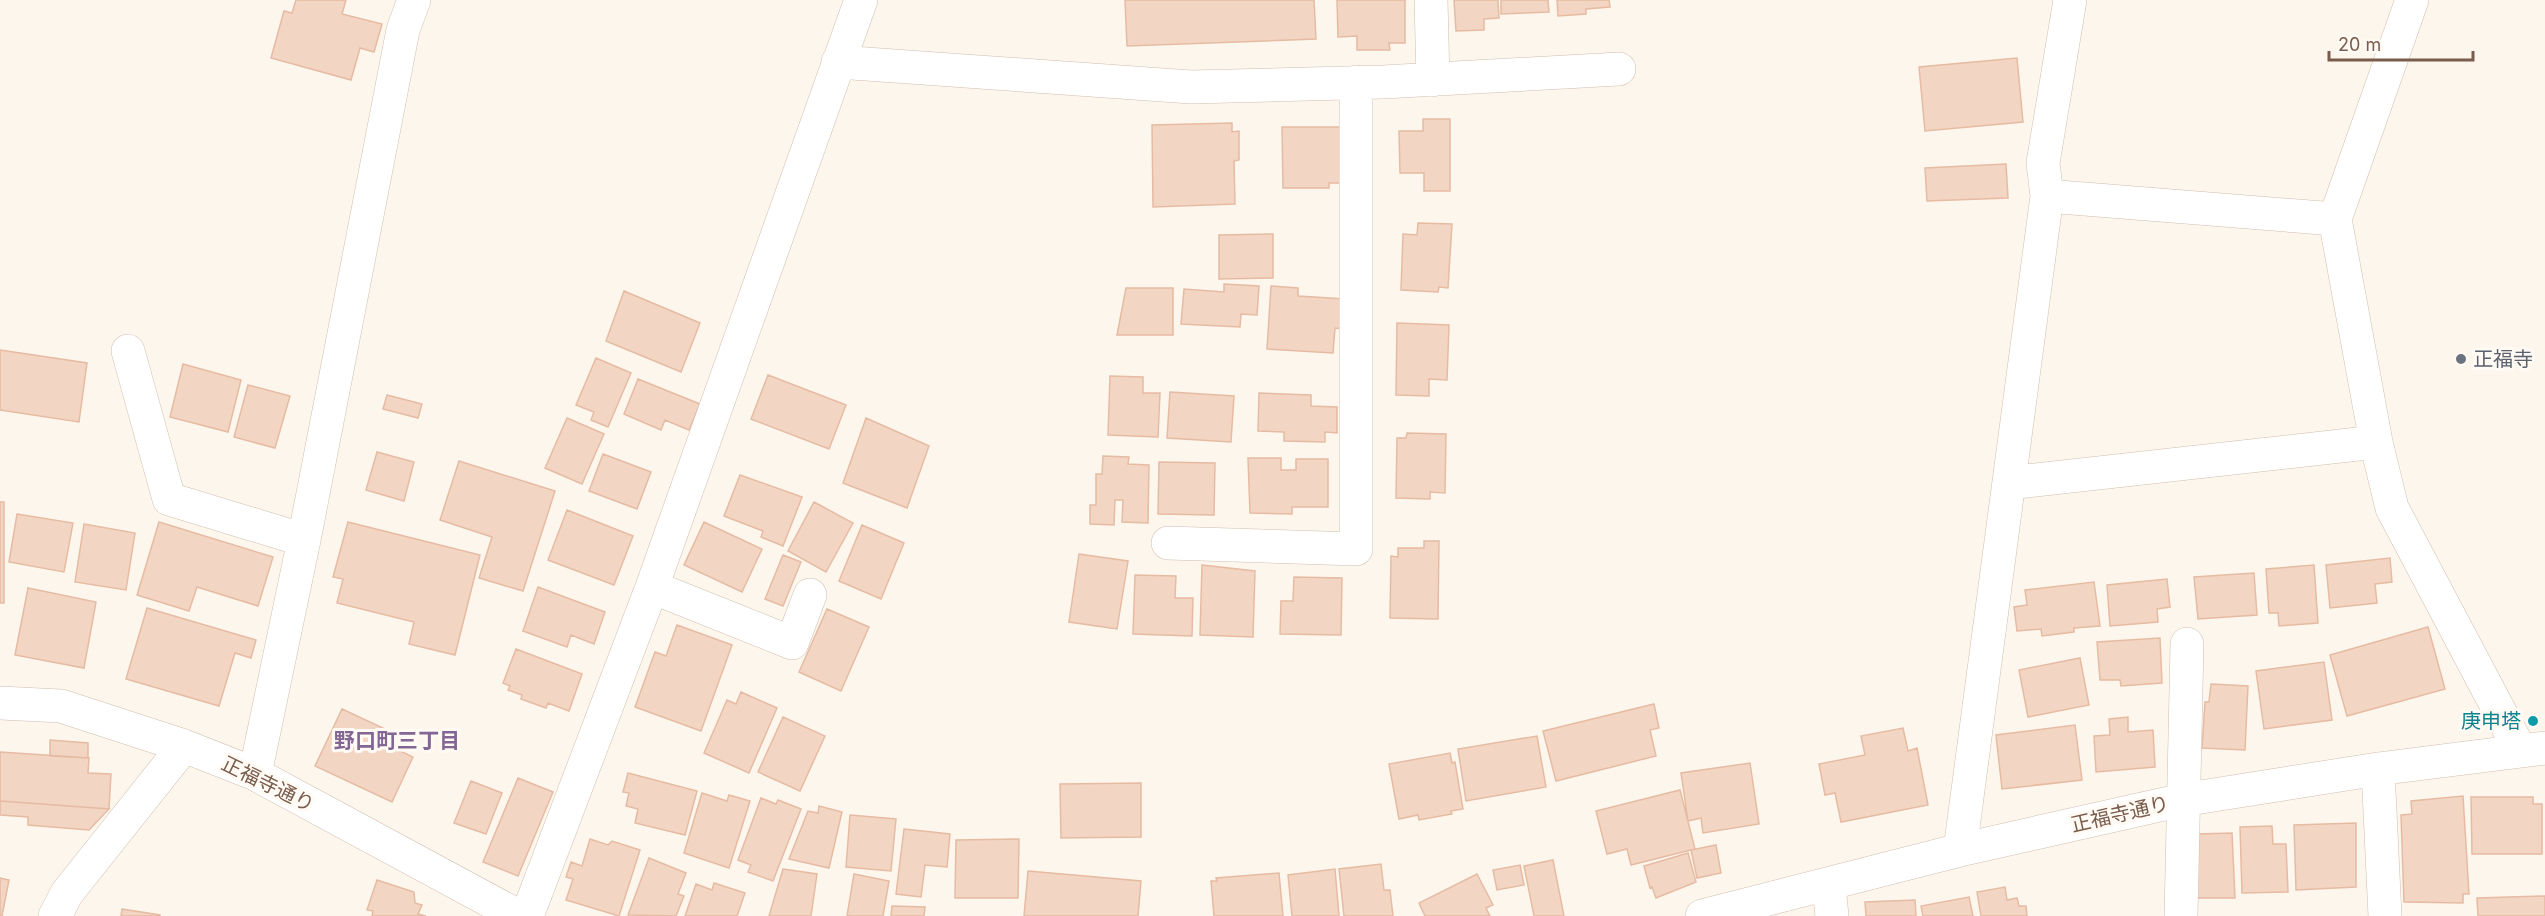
<svg xmlns="http://www.w3.org/2000/svg" width="2545" height="916" font-family="Inter,'Noto Sans JP',sans-serif">
<style>
.building{fill:#f3d5c3;stroke:#e6bba3;stroke-width:1.5}
.lines{fill:none;stroke-linecap:round;stroke-linejoin:round}
.minor-casing{stroke:#d1beb0;stroke-width:34}
.minor{stroke:#fff;stroke-width:33}
.worship-dot{fill:#6b7280;stroke:#fffaf3;stroke-width:2}
.culture-dot{fill:#0f9aa8;stroke:#fffaf3;stroke-width:2}
.labels{text-anchor:middle;dominant-baseline:central;stroke-width:6;stroke-linejoin:round;paint-order:stroke}
.worship-label{font-size:20px;fill:#5b616d;stroke:#fffaf3;text-anchor:start}
.culture-label{font-size:20px;fill:#0d838f;stroke:#fffaf3;text-anchor:end}
.street-label{font-size:20px;fill:#7a5c4d;stroke:#fffaf3}
.neighbourhood-label{font-size:21px;font-weight:bold;fill:#846695;stroke:#fffaf3}
</style>
<rect width="100%" height="100%" fill="#fdf6ec"/>
<!-- building -->
<path class="building" d="M296 0H346L342 14 382 24 374 52 360 48 351 80 271 58 284 11 292 13Z
M1125 0H1314L1316 39 1127 46Z
M1337 0H1405V43H1389L1390 50H1357V36L1338 37Z
M1454 0H1498L1499 18 1484 19V30L1456 31Z
M1501 0H1548L1549 12 1501 14Z
M1557 0H1609L1610 7 1586 9V14L1558 16Z
M2017 58 2023 122 1925 131 1919 67Z
M1423 119H1450V191H1424V173H1400L1399 131H1423Z
M1232 123V132L1239 131V160L1234 161 1235 204 1153 207 1152 125Z
M1282 127H1341V183H1329V188H1283Z
M2006 164 2008 198 1927 201 1925 168Z
M1418 223 1452 224 1448 288 1439 287 1438 292 1401 290 1403 234 1417 235Z
M1273 234V278L1219 279V235Z
M1224 284 1259 286 1257 315 1241 314 1240 327 1181 324 1184 289 1224 292Z
M1271 286 1298 288V296L1345 299 1343 329 1335 328 1333 353 1267 349Z
M1126 288H1173V335H1117Z
M624 291 700 323 681 372 606 341Z
M1397 323 1449 325 1447 380 1429 379V396L1396 395Z
M0 350 87 363 79 422 0 410Z
M596 358 631 373 608 427 591 420 594 412 576 405Z
M183 364 241 380 228 432 170 417Z
M768 375 846 405 829 449 751 419Z
M1110 376 1143 377V393H1160L1158 437 1108 435Z
M638 379 700 404 689 430 665 420 661 430 624 414Z
M248 385 290 396 275 448 234 437Z
M1170 392 1234 396 1231 442 1167 438Z
M1259 393 1311 395V406L1337 407V433L1325 432V442L1284 441V432L1258 431Z
M387 395 422 404 418 418 383 409Z
M567 418 604 434 582 484 545 468Z
M866 418 929 446 907 508 843 483Z
M1407 433 1446 434 1445 493 1430 492V499L1396 498 1397 438H1406Z
M377 452 414 462 404 501 366 490Z
M603 454 651 472 637 509 589 491Z
M1103 456 1129 457 1128 464 1149 465 1148 523 1122 522 1123 500H1115L1114 525 1090 524V505H1096V474H1102Z
M1248 458H1281V470H1296V459H1328V507H1292V514L1250 513Z
M459 461 555 491 523 591 479 578 492 537 440 520Z
M1159 462 1215 463 1214 515 1158 514Z
M740 475 802 497 783 546 761 537 763 531 724 516Z
M0 502H4V603H0Z
M814 502 853 523 826 572 788 551Z
M567 510 633 536 614 585 548 560Z
M17 514 73 523 64 572 9 562Z
M159 522 273 557 258 606 197 587 189 611 137 595Z
M348 522 480 555 455 655 409 644 414 622 337 603 343 579 333 577Z
M704 522 762 549 742 592 684 565Z
M84 524 135 533 126 590 75 582Z
M862 525 904 543 881 599 839 581Z
M1424 541H1439L1438 619 1390 618 1391 556 1398 557V548H1424Z
M1079 554 1128 561 1117 629 1069 622Z
M783 555 801 562 783 606 765 599Z
M2390 558 2392 582 2375 584 2377 603 2330 608 2326 565Z
M1202 565 1255 571 1253 637 1200 635Z
M2314 565 2318 623 2279 626 2278 613H2269L2266 569Z
M2254 573 2257 615 2198 619 2194 577Z
M1135 575 1176 576 1175 598H1193L1192 636 1133 634Z
M1294 577 1342 578 1341 635 1280 634 1281 601H1293Z
M2167 579 2170 607 2157 609 2158 622 2110 626 2107 585Z
M2094 582 2100 626 2074 628V632L2042 636 2041 629 2017 631 2014 607 2027 605 2025 590Z
M538 587 605 612 594 644 571 635 567 647 523 631Z
M28 588 96 602 84 668 15 655Z
M147 608 256 640 251 658 235 653 219 706 126 679Z
M827 609 869 627 841 691 799 672Z
M677 625 732 645 701 731 635 707 655 652 666 656Z
M2428 627 2445 689 2347 716 2330 655Z
M2160 638 2162 683 2121 686 2120 680H2100L2097 642Z
M516 649 582 674 569 711 548 703 546 708 521 699 522 695 508 690 510 686 503 683Z
M2080 658 2089 705 2028 717 2019 670Z
M2324 662 2332 720 2264 729 2256 671Z
M2211 684 2248 686 2245 750 2202 748 2205 702H2209Z
M741 692 777 708 749 773 704 753 727 700 736 704Z
M1654 704 1659 728 1650 730 1656 756 1556 781 1543 731Z
M342 709 383 728 377 740 413 757 392 802 315 766Z
M783 717 825 736 800 791 758 772Z
M2128 717V732L2153 730 2155 767 2096 772 2094 736 2110 735 2109 719Z
M2075 725 2082 780 2002 789 1996 735Z
M1903 728 1908 751 1917 748 1928 805 1841 822 1835 793 1825 795 1819 764 1865 755 1861 736Z
M1537 736 1546 787 1466 801 1458 749Z
M50 740 88 743V758L50 756Z
M0 752 89 758 88 773 111 774 109 809 0 801Z
M1450 753 1452 763 1455 762 1463 809 1451 811 1452 814 1419 820 1418 815 1399 819 1389 764Z
M1750 763 1759 824 1703 833 1701 818 1688 821 1681 773Z
M628 773 697 791 685 835 635 823 638 809 626 806 629 793 623 792Z
M518 778 553 792 518 876 483 862Z
M471 781 502 793 486 834 454 823Z
M1141 783V837L1061 838 1060 784Z
M1680 790 1695 849 1631 865 1627 849 1607 854 1596 811Z
M702 793 727 801 729 795 750 801 729 868 684 853Z
M2463 796 2469 894H2463V903L2404 902 2401 815 2412 814 2411 801Z
M2471 797H2533V804H2542V854H2472Z
M761 798 776 804 778 800 801 809 773 881 748 872 751 865 738 860Z
M0 801 109 809 89 830 28 825V817L0 815Z
M819 806 842 812 829 868 789 859 808 811 818 813Z
M850 815 896 819 891 871 846 867Z
M2356 823V887L2296 890 2294 825Z
M2272 826 2273 844H2286L2288 892 2242 893 2240 827Z
M904 829 950 834 947 867 925 865 921 897 896 894Z
M2232 833 2235 898H2194L2197 834Z
M590 839 608 845 612 841 640 850 619 916 566 900 573 879 566 877 571 862 582 866Z
M1019 839 1018 898H955L956 840Z
M1716 845 1721 873 1697 878 1691 850Z
M1688 853 1696 882 1656 898 1652 887 1650 888 1644 866Z
M649 858 686 873 678 894 684 896 676 916 628 915Z
M1553 860 1564 916H1534L1524 866Z
M1381 864 1384 890H1390L1393 916H1344L1339 869Z
M1520 865 1524 885 1497 890 1493 870Z
M783 869 817 874 811 916H769Z
M1335 869 1339 916H1292L1288 875Z
M1028 871 1141 881 1138 916H1024Z
M1279 873 1283 916H1214L1211 881H1217L1216 878Z
M854 874 889 881 883 916H847Z
M1477 874 1493 905 1486 908 1490 916H1425L1419 903Z
M0 878 9 880 2 916H0Z
M377 880 414 892 415 903 422 905 418 914 426 916H372L373 911 367 910Z
M714 883 745 893 737 916H685L696 884 712 890Z
M2005 887 2007 900 2017 898 2019 906H2026L2027 916H1981L1977 892Z
M2545 896V916H2478L2477 898Z
M1969 897 1973 916H1923L1921 906Z
M1915 900 1916 916H1866L1865 902Z
M892 906 925 907 924 916H891Z
M122 909 160 915V916H121Z"/>
<g class="lines">
<defs>
<path id="minor" d="M1431 0 1433 80
M2412 0 2335 219 2376 442 2392 508 2520 750
M838 62 1191 87 1383 82 1619 69
M2047 196 2335 219
M128 351 169 499 304 540
M2009 483 2376 442
M1168 543 1356 549V82
M652 587 792 643 810 595
M0 703 61 706 184 746 255 774 518 916
M2378 769 2385 916
M255 774 304 540 403 30 414 0
M1960 850 2047 196 2043 163 2070 0
M1829 886 1832 916
M55 916 67 893 184 746
M527 916 652 587 861 0
M1702 916 1960 850 2182 800 2378 769 2545 748
M2181 916 2187 644"/>
</defs>
<!-- minor casing -->
<use href="#minor" class="minor-casing"/>
<!-- minor -->
<use href="#minor" class="minor"/>
</g>
<!-- markers -->
<circle class="worship-dot" cx="2461" cy="359" r="6"/>
<circle class="culture-dot" cx="2533" cy="721" r="6"/>
<g class="labels">
<!-- worship labels -->
<g class="worship-label">
<text x="2473" y="359">正福寺</text>
</g>
<!-- culture labels -->
<g class="culture-label">
<text x="2521" y="721">庚申塔</text>
</g>
<!-- street labels -->
<g class="street-label">
<text transform="translate(268 784) rotate(26)">正福寺通り</text>
<text transform="translate(2120 814) rotate(-13)">正福寺通り</text>
</g>
<!-- neighbourhood labels -->
<g class="neighbourhood-label">
<text x="397" y="740">野口町三丁目</text>
</g>
</g>
<!-- scale -->
<path d="M2329 51v9h144v-9" fill="none" stroke="#7a5c4d" stroke-width="3"/>
<text x="2338" y="51" font-size="18" fill="#7a5c4d" stroke="#fffaf3" stroke-width="4.5" paint-order="stroke">20 m</text>
</svg>
